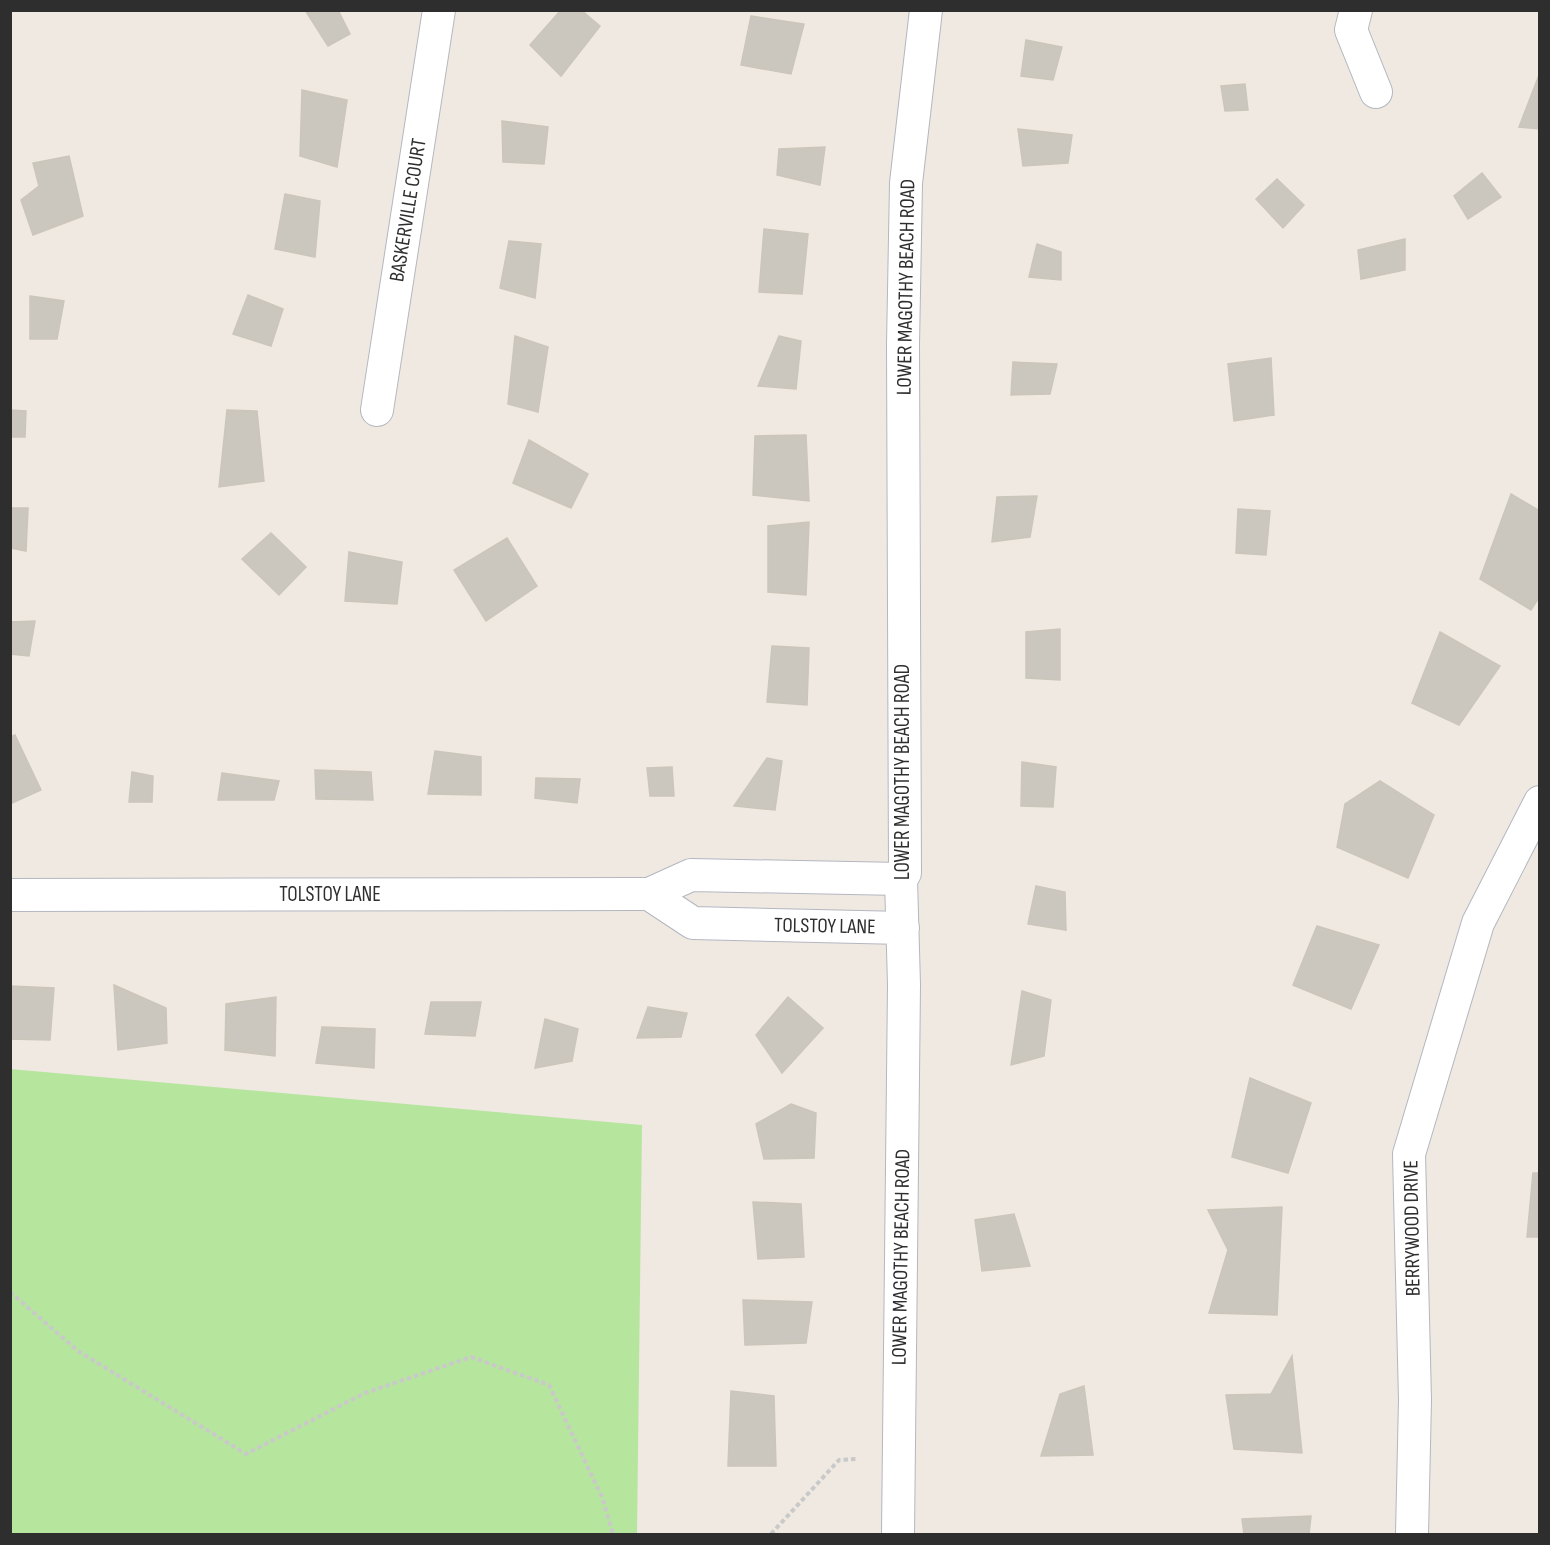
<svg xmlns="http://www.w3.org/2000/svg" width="1550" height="1545" font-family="'Sofia Sans Condensed',sans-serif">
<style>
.green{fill:#b6e59e}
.building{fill:#cbc7bf;stroke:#cbc5ba;stroke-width:1.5}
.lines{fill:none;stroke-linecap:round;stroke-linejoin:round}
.minor-casing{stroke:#b4b7c1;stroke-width:34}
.path{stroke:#c9c9c9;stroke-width:4;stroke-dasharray:4.5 3;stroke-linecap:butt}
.minor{stroke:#fff;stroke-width:32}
.labels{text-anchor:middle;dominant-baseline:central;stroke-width:5;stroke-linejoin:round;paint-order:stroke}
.street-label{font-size:21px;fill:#2e2e2e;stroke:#fff}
</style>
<rect width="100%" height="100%" fill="#efe9e1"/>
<!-- green -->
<path class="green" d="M10 1069 642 1125 637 1534H11Z"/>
<!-- building -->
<path class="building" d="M305 10H338L350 34 328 46Z
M561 10H581L600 26 561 76 530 45Z
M751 16 804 24 791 74 741 65Z
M1026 40 1062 47 1053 80 1021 76Z
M1539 75 1540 129 1519 127Z
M1245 84 1248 110 1225 111 1221 86Z
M302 90 347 100 337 167 300 156Z
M502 121 548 127 544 164 503 162Z
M1018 129 1072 135 1068 163 1023 166Z
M825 147 820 185 777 175 779 149Z
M69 156 83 216 33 235 21 200 39 186 33 163Z
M1482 173 1501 197 1468 219 1454 196Z
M1277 179 1304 205 1283 228 1256 199Z
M285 194 320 201 315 257 275 249Z
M764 229 808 234 802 294 759 292Z
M1405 239V270L1361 279 1358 250Z
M509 241 541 244 535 298 500 288Z
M1037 244 1061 252V280L1029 277Z
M248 295 283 309 271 346 233 334Z
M30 296 64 301 57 339H30Z
M515 336 548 347 538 412 508 404Z
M779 336 801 341 796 389 758 386Z
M1271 358 1274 415 1234 421 1228 364Z
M1013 362 1057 364 1050 394 1011 395Z
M10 410 26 411 25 437H10Z
M227 410 257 411 264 481 219 487Z
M806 435 809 501 753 495 755 436Z
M529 440 588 474 571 508 513 483Z
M1511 494 1540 511V596L1531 610 1480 579Z
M1037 496 1030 537 992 542 997 497Z
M10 508H28L26 551 10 548Z
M1238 509 1270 511 1266 555 1236 553Z
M809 522 806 595 768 592V526Z
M271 533 306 567 279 595 242 559Z
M507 538 537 586 486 621 454 570Z
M349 552 402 562 397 604 345 601Z
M35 621 29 656 10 654V622Z
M1060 629V680L1026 678V632Z
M1440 632 1500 666 1459 725 1412 703Z
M772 646 809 648 807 705 767 702Z
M15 735 41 790 12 803 10 737Z
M435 751 481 757V795L428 794Z
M767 758 782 761 775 810 734 806Z
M1022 762 1056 767 1053 807 1021 806Z
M672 767 674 796H650L647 768Z
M315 770 371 772 373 800 316 799Z
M132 772 153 776 152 802H129Z
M222 773 279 781 274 800H218Z
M536 778 580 779 577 803 535 798Z
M1380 781 1434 815 1408 878 1337 847 1345 804Z
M1036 886 1065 892 1066 930 1028 924Z
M1317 926 1379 945 1351 1009 1293 985Z
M114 985 166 1008 167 1043 118 1050Z
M10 986 54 988 50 1040 10 1039Z
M1022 991 1051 1000 1044 1056 1011 1065Z
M276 997 275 1056 225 1050 226 1004Z
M788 997 823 1028 782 1073 756 1035Z
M431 1002H481L475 1036 425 1034Z
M648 1007 687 1013 681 1037 637 1038Z
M545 1019 578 1029 572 1061 535 1068Z
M322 1027 375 1029 374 1068 316 1063Z
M1250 1078 1311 1103 1288 1173 1232 1157Z
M791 1104 816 1113 814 1158 764 1159 756 1124Z
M1533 1173H1540V1237H1527Z
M753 1202 801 1204 804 1257 758 1259Z
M1282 1207 1277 1315 1209 1313 1228 1250 1208 1210Z
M1014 1214 1030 1266 982 1271 975 1220Z
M743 1300 812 1302 806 1343 745 1345Z
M1292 1356 1302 1453 1234 1449 1226 1395 1271 1394Z
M1084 1386 1093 1455 1041 1456 1060 1394Z
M731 1391 774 1396 776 1466H728Z
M1311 1516 1309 1534H1244L1242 1519Z"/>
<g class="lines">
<defs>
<path id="minor" d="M1356 10 1351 30 1376 92
M377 410 439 10
M649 894 693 923 903 928
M10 895 634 894H649L691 875 901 879
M898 1534 904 985 901 879 905 873 903 345 906 183 926 10
M1412 1534 1415 1400 1409 1154 1478 923 1540 802"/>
</defs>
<!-- minor casing -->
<use href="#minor" class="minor-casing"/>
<!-- path -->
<path class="path" d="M10 1292 78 1351 246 1454 365 1393 471 1357 549 1385 602 1497 613 1534
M10 1534H12
M771 1534 839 1460 857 1459"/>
<!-- minor -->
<use href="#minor" class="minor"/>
</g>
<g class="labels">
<!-- street labels -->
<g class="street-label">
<text transform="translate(408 210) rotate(-81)">BASKERVILLE COURT</text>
<text transform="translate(906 287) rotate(-89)">LOWER MAGOTHY BEACH ROAD</text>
<text transform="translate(902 772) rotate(-90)">LOWER MAGOTHY BEACH ROAD</text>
<text x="330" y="894">TOLSTOY LANE</text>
<text transform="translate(825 926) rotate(1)">TOLSTOY LANE</text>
<text transform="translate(1412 1228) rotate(-91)">BERRYWOOD DRIVE</text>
<text transform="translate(901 1257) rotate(-89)">LOWER MAGOTHY BEACH ROAD</text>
</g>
</g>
<!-- border -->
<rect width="1550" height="1545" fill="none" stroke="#2e2e2e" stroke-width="24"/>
</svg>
